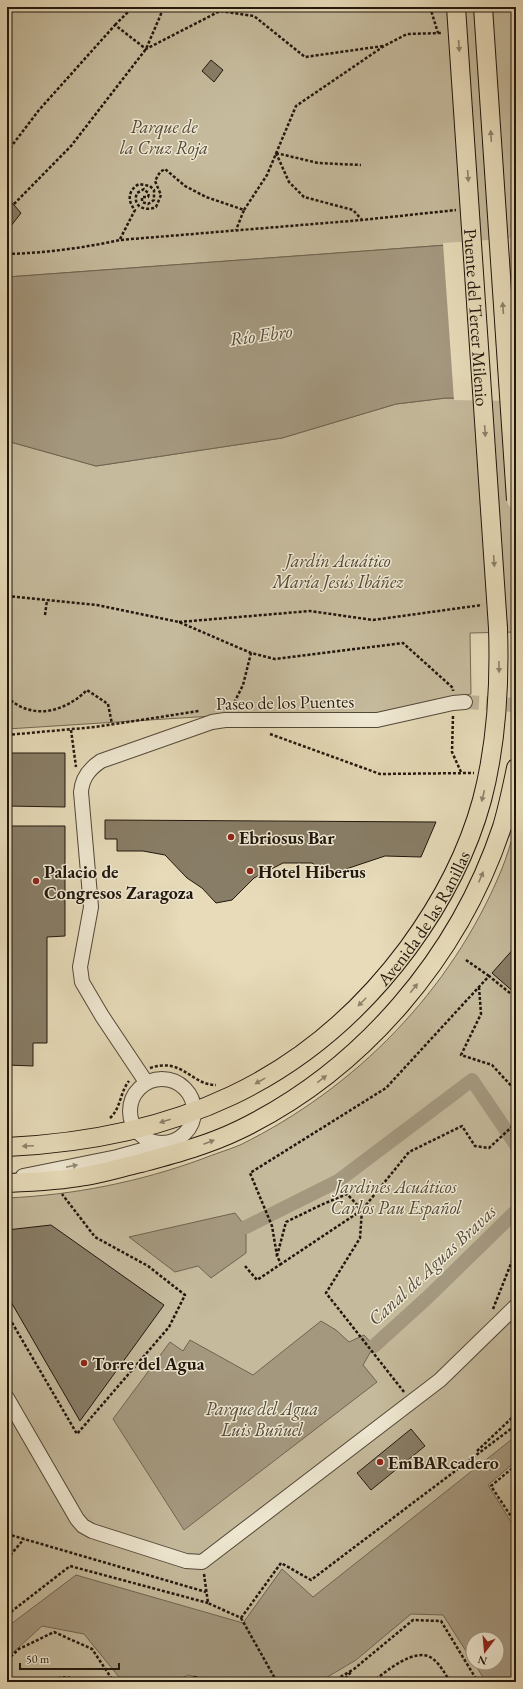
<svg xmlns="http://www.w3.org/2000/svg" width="523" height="1689" font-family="'EB Garamond',serif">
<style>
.green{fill:#c5ba9c;stroke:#736854;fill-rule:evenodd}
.water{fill:#a4987f;stroke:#706451}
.pier{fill:#e7dbb9}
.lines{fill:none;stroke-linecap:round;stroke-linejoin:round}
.canal{stroke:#a4987f;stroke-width:14}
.building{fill:#887d66;stroke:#21170d}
.minor-tunnel{stroke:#bfb497;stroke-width:14;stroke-dasharray:14 7;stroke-linecap:butt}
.minor-casing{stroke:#524838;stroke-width:16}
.major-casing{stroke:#21170d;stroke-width:20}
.path{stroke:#21170d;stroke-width:2.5;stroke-dasharray:3 2;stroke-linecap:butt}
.minor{stroke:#efe8d2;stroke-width:14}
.major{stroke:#e7dbb9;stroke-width:18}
.major-bridge-casing{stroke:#21170d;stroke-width:20;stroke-linecap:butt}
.major-bridge{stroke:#e7dbb9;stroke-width:18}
.oneway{fill:#8e836c}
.oneway2{fill:#928a79}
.poi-dot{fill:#8f2418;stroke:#efe8d2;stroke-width:1.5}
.labels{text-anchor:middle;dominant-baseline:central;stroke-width:3;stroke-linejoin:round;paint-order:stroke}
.park-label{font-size:18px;font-style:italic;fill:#524838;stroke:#efe8d2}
.street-label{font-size:18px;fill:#21170d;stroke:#efe8d2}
.poi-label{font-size:18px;font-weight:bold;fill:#21170d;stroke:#efe8d2;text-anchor:start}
.water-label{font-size:19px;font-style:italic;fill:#554b3b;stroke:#efe8d2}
</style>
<rect width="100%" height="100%" fill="#e7dbb9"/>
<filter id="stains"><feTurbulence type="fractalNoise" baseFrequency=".005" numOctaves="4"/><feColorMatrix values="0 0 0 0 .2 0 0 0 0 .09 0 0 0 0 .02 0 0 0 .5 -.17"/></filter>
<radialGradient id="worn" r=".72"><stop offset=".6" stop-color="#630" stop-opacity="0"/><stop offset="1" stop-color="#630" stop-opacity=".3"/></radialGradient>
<!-- green -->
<path class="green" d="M7 7H516V240L7 277Z
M446 398 516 399V632L470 633 471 694 379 713 244 714 7 729V441L96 466 282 438 396 404Z
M516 827V1682H7V1198C74 1195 139 1182 202 1159 214 1154 228 1150 240 1145 356 1088 451 991 501 871 507 857 511 841 516 827ZM473 1639H497V1663H473Z"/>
<!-- water -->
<path class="water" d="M516 240V399L446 398 396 404 282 438 96 466 7 441V277Z
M235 1213 246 1227V1253L211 1278 198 1266 175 1272 129 1237Z
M321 1321 336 1330 349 1342 364 1335 374 1346 363 1365 377 1382 184 1530 113 1419 170 1342 183 1351 190 1340 253 1375Z
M516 1436V1461L488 1485 516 1530V1682H486L474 1663H497V1639H473V1662L443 1615 411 1614 356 1660 319 1682H217L188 1675 175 1682H123L84 1634 42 1626 7 1658V1627L76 1575 243 1623 282 1569 313 1597Z"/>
<!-- pier -->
<path class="pier" d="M516 238V401L454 400 443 243Z"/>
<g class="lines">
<!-- canal -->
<path class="canal" d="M246 1227 338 1181 472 1080 516 1145
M374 1346 428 1297 516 1211"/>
</g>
<!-- building -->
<path class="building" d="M211 60 223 70 214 82 202 71Z
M7 197 21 213 7 231Z
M7 753H65V807L7 806Z
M105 820 436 822 421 857 385 856 328 875 312 863H283L254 878 232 900 216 903 202 888 187 878 165 855 143 851H117V839H105Z
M7 826H65V936L47 937V1043H33V1066L7 1065Z
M516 946V994L492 973Z
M51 1225 164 1305 80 1421 7 1295V1230Z
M411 1429 425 1446 371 1490 357 1473Z"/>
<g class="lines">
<!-- minor-tunnel -->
<path class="minor-tunnel" d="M465 702 516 705"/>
<defs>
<path id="minor" d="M130 1111a32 32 0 1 1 64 0a32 32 0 1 1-64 0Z
M146 1082 102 1016 82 982 80 967 91 907 81 792C82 778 89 769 101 761L212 722 225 720H377L453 703 465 702
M23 1176 117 1157 164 1144
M7 1398 77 1519 83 1526 92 1531 186 1561 202 1562 440 1380 516 1306"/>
<g id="major">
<path id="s1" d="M7 1147C173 1139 307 1084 408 948 441 903 467 855 482 800 497 743 500 687 498 628"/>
<path d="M7 1183C33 1182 60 1181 85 1176 104 1173 123 1167 141 1163 174 1154 208 1145 239 1130 363 1070 459 956 502 827 508 807 512 787 516 768"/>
</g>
</defs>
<!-- minor casing -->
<use href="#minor" class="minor-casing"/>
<!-- major casing -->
<use href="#major" class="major-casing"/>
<!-- path -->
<path class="path" d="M218 7 220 11 254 16 305 57 383 46
M430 7 438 33
M115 25 133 7
M7 152 39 110 115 25 146 49 220 11
M276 153 289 182 304 197 353 210 362 220
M276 153 318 163 361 165
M14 204 71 146 146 49 164 7
M244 210 267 175 296 106 384 46 407 34 442 33
M120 239 135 210C127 201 128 190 139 184L150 186 154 190V200L148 204 142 202V197H148L149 194 144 189 137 193C132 206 144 212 156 207L161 195 155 181 160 172 165 169 185 186 206 197 244 210 236 230
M7 254C45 253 83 248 120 240L362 220 456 210
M7 596 97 605 179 622 251 653 275 659 403 643 453 688V691
M45 615 47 600
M179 622 310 611 373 620 482 605
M7 697C32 721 65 712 87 690L108 704 112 724
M232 707 243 685 251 653
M453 716 452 752 461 772
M71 730 76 767
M270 734 380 774 474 773
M7 735 95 727 199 711
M466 960 489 976
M513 962 516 958
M479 987 481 1014 461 1055 492 1065 516 1091
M150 1068C183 1057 191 1085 216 1085
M110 1118C121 1108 120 1092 129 1081
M277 1256 286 1222 321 1205 347 1194 362 1210 281 1264 277 1256 272 1226 250 1173 386 1088 489 976 516 998
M245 1266 257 1280 281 1264
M493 1309 516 1251
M7 1314 77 1434 169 1327 185 1295 148 1266 95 1237 62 1194
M404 1392 326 1293 360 1238 362 1210 409 1152 462 1126 475 1146 489 1148 516 1123
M477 1451 516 1414
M516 1465 491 1486 516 1524
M7 1534 206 1592
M7 1559 24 1539
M204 1574 208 1603 241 1618
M7 1615 70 1566 208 1603
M241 1618 281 1563 311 1580 516 1425
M241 1618 277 1682
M7 1660 19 1649 54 1632 92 1649 114 1682
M28 1682 67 1677 81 1682
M185 1682 195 1677 208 1682
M332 1682 354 1669 413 1620 441 1621 478 1682
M342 1682 351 1672
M372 1682C386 1672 416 1645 433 1659 440 1664 446 1675 450 1682"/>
<!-- minor -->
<use href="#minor" class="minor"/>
<!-- major -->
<use href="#major" class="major"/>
<defs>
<g id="major-bridge">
<path id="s2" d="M456 7 498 628"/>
<path d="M483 7 516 500"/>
</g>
</defs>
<!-- major-bridge casing -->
<use href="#major-bridge" class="major-bridge-casing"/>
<!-- major-bridge -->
<use href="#major-bridge" class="major-bridge"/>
</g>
<!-- one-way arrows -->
<defs><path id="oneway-solid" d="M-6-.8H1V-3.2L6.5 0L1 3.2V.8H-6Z"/></defs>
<g class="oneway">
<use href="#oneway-solid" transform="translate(459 46) rotate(86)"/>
<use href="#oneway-solid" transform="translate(491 136) rotate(-94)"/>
<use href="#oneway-solid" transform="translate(468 176) rotate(86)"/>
<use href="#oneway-solid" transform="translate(503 308) rotate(-94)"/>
<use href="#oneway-solid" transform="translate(485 431) rotate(86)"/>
<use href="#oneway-solid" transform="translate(494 561) rotate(86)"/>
<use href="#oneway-solid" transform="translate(499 667) rotate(89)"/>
<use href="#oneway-solid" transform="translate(483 796) rotate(104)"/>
<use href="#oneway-solid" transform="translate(481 877) rotate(-66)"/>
<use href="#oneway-solid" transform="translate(414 988) rotate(-51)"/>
<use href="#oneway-solid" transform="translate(362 1002) rotate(135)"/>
<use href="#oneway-solid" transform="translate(322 1079) rotate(-38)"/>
<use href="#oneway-solid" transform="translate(260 1081) rotate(151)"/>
<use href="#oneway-solid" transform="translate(165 1121) rotate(162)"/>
<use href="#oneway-solid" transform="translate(209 1142) rotate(-21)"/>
<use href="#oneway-solid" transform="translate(28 1146) rotate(177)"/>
</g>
<use class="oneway2" href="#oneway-solid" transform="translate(72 1166) rotate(-11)"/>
<!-- markers -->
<g class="poi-dot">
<circle cx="231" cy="837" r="4"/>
<circle cx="250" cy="871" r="4"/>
<circle cx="36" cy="881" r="4"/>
<circle cx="84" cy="1363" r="4"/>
<circle cx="380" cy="1462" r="4"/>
</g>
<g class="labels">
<!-- park labels -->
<g class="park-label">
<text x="164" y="126">Parque de<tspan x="164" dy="21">la Cruz Roja</tspan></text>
<text x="338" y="560">Jardín Acuático<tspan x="338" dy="21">María Jesús Ibáñez</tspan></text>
<text x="396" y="1186">Jardines Acuáticos<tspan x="396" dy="21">Carlos Pau Español</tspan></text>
<text x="262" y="1408">Parque del Agua<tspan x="262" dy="21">Luis Buñuel</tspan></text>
</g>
<!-- street labels -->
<g class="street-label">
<text stroke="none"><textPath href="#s2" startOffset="311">Puente del Tercer Milenio</textPath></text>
<text transform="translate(285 702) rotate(-1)">Paseo de los Puentes</text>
<text stroke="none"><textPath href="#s1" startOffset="498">Avenida de las Ranillas</textPath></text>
</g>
<!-- poi labels -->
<g class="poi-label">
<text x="239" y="837">Ebriosus Bar</text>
<text x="44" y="871">Palacio de<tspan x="44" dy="21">Congresos Zaragoza</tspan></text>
<text x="258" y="871">Hotel Hiberus</text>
<text x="92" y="1363">Torre del Agua</text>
<text x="388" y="1462">EmBARcadero</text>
</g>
<!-- water labels -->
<g class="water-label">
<text transform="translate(261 335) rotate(-8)">Río Ebro</text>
<text transform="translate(432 1265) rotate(-43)">Canal de Aguas Bravas</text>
</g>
</g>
<!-- margin -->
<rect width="523" height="1689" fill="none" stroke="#e7dbb9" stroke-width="24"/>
<rect x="8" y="8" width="507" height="1673" fill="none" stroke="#21170d" stroke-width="2"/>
<rect x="12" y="12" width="499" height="1665" fill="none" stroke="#21170d"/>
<!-- north arrow -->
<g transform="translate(485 1651) rotate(196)"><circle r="19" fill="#efe8d2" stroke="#9d9483"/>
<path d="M0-3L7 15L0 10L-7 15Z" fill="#8f2418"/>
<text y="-6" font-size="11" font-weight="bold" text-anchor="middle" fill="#21170d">N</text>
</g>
<!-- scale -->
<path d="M20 1663v6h99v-6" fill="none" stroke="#21170d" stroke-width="2"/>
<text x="26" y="1663" font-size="12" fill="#21170d" stroke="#efe8d2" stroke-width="3" paint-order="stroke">50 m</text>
<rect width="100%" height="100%" filter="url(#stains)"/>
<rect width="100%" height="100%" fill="url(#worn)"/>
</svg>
